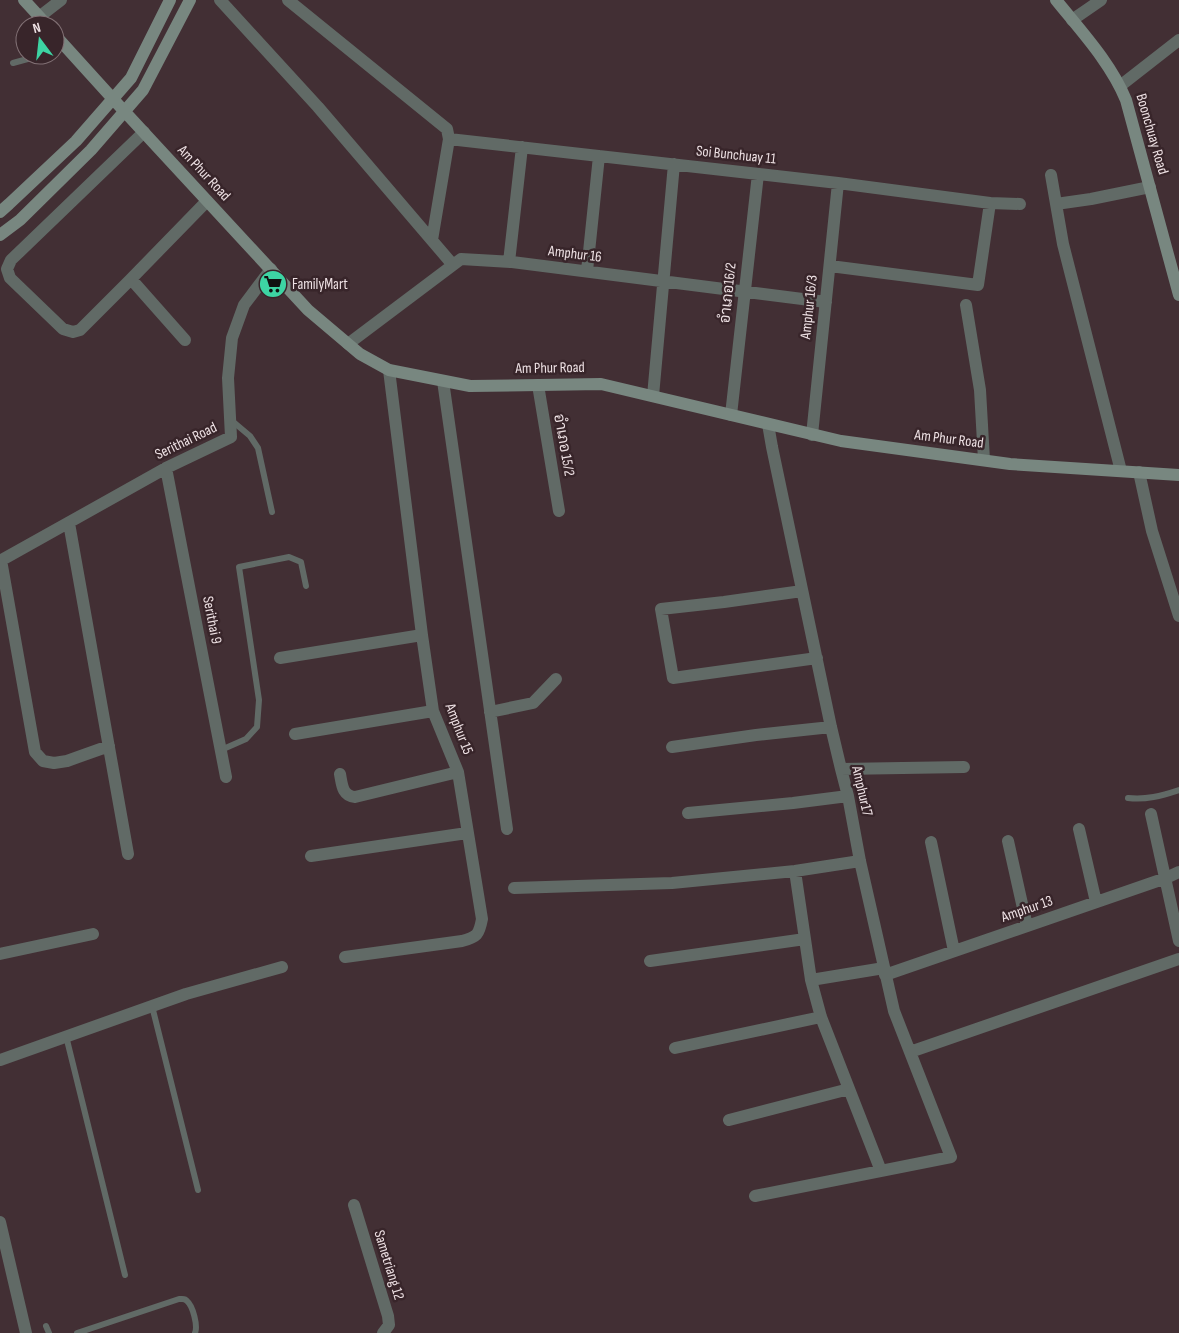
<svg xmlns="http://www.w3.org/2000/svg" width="1179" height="1333" font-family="'Sofia Sans Condensed',Sarabun,sans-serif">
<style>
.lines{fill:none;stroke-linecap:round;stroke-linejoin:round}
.lane{stroke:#616a66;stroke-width:6}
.street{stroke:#616a66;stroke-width:12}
.secondary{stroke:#788780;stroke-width:12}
.labels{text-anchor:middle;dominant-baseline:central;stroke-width:5;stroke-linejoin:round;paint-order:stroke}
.street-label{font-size:15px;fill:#eee1e4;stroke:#38252a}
.poi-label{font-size:15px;fill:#eee1e4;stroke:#38252a;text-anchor:start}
</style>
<rect width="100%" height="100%" fill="#422f34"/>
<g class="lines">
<!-- lane -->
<path class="lane" d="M13 63 42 55
M231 420 250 436 258 448 272 512
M221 750 246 739 257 727 259 700 239 567 289 557 301 562 306 586
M1128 798C1146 800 1161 796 1179 790
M152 1006 198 1190
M66 1036 125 1275
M46 1326 49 1333
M77 1333 179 1299C183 1299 185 1298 187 1301 193 1306 198 1326 195 1333"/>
<!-- street -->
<path class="street" d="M220 0 318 107 453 265
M288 0 447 129 449 139 432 240
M39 17 61 0
M1072 20 1101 0
M1120 86 1179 40
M144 132 11 260 7 269 10 278 63 329 73 332 80 330 131 279 207 201
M449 139 838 183 990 203 1020 204
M1051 175 1063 244 1121 471
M1056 204 1091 199 1150 187
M509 262 522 147
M830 266 978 285 990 203
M587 271 599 156
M131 279 185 340
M966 305 980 390 984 460
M348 344 461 259 512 262 826 302
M443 381 507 829
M538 385 559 511
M653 396 674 164
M731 415 758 174
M812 435 838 183
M166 468 226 777
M1139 472 1152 531 1179 616
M69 523 128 854
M1 560 35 752 43 761 54 763 67 761 109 746
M0 561 166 468 231 437 228 378 232 338 244 305 271 269
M802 591 724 602 661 609 673 678 817 658
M280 658 422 635
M490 712 533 703 556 679
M295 734 433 711
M672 747 756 735 831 727
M841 769 964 767
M340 774C342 784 342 796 355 797L458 772
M688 813 793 803 848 796
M1151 814 1179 941
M1079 829 1096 902
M1008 841 1027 926
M931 842 954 951
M311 856 467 833
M795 871 811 980 821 1017 881 1171
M514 888 672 883 795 871 860 861
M0 954 93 934
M345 957 462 941C477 937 479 935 482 919L458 772 433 711 422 635 389 370
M650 961 805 939
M885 975 1166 878 1179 872
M811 980 884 968
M675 1048 821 1017
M910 1052 1179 959
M0 1060 186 994 282 967
M729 1120 849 1089
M755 1196 951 1157 894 1011 860 861 848 796 841 769 831 727 772 447 768 424
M354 1205 388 1316 389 1325 383 1333
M0 1222 26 1333"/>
<!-- secondary -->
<path class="secondary" d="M24 0 47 25
M1056 0C1081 31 1111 63 1126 100L1179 295
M55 35 113 99 308 310 360 354 389 370 470 386 601 384 841 441 1010 464 1179 475
M0 212 9 204 76 141 131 78 170 0
M0 235 20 220 91 150 143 90 190 0"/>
</g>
<!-- icons -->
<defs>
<symbol id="supermarket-disc" viewBox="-11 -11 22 22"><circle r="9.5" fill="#3dd4a3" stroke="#38252a"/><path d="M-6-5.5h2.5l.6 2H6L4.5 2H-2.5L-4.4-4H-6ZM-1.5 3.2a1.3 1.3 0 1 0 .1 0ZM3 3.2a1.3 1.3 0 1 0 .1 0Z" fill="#111"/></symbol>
</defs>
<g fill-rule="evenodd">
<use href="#supermarket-disc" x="257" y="268" width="32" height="32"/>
</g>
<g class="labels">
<!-- street labels -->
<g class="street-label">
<text transform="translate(1152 134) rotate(74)">Boonchuay Road</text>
<text transform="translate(736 155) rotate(6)">Soi Bunchuay 11</text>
<text transform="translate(204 173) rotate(47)">Am Phur Road</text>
<text transform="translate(575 254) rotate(7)">Amphur 16</text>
<text transform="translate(728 293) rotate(-84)">อำเภอ16/2</text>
<text transform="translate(809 307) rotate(-84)">Amphur 16/3</text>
<text transform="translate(550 368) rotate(-1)">Am Phur Road</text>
<text transform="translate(949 439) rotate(7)">Am Phur Road</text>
<text transform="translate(186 441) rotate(-26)">Serithai Road</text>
<text transform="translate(564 445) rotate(80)">อำเภอ 15/2</text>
<text transform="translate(212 620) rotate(79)">Serithai 9</text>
<text transform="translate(459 729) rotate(69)">Amphur 15</text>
<text transform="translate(862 791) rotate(77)">Amphur17</text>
<text transform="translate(1027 909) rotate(-19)">Amphur 13</text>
<text transform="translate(389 1265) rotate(73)">Sametriang 12</text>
</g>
<!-- poi labels -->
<g class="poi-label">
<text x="292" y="284">FamilyMart</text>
</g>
</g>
<!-- north arrow -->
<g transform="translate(40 40) rotate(345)"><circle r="24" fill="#38252a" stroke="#817074"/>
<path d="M0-4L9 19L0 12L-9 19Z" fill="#3dd4a3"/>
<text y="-8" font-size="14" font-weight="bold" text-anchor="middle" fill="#eee1e4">N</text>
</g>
</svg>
